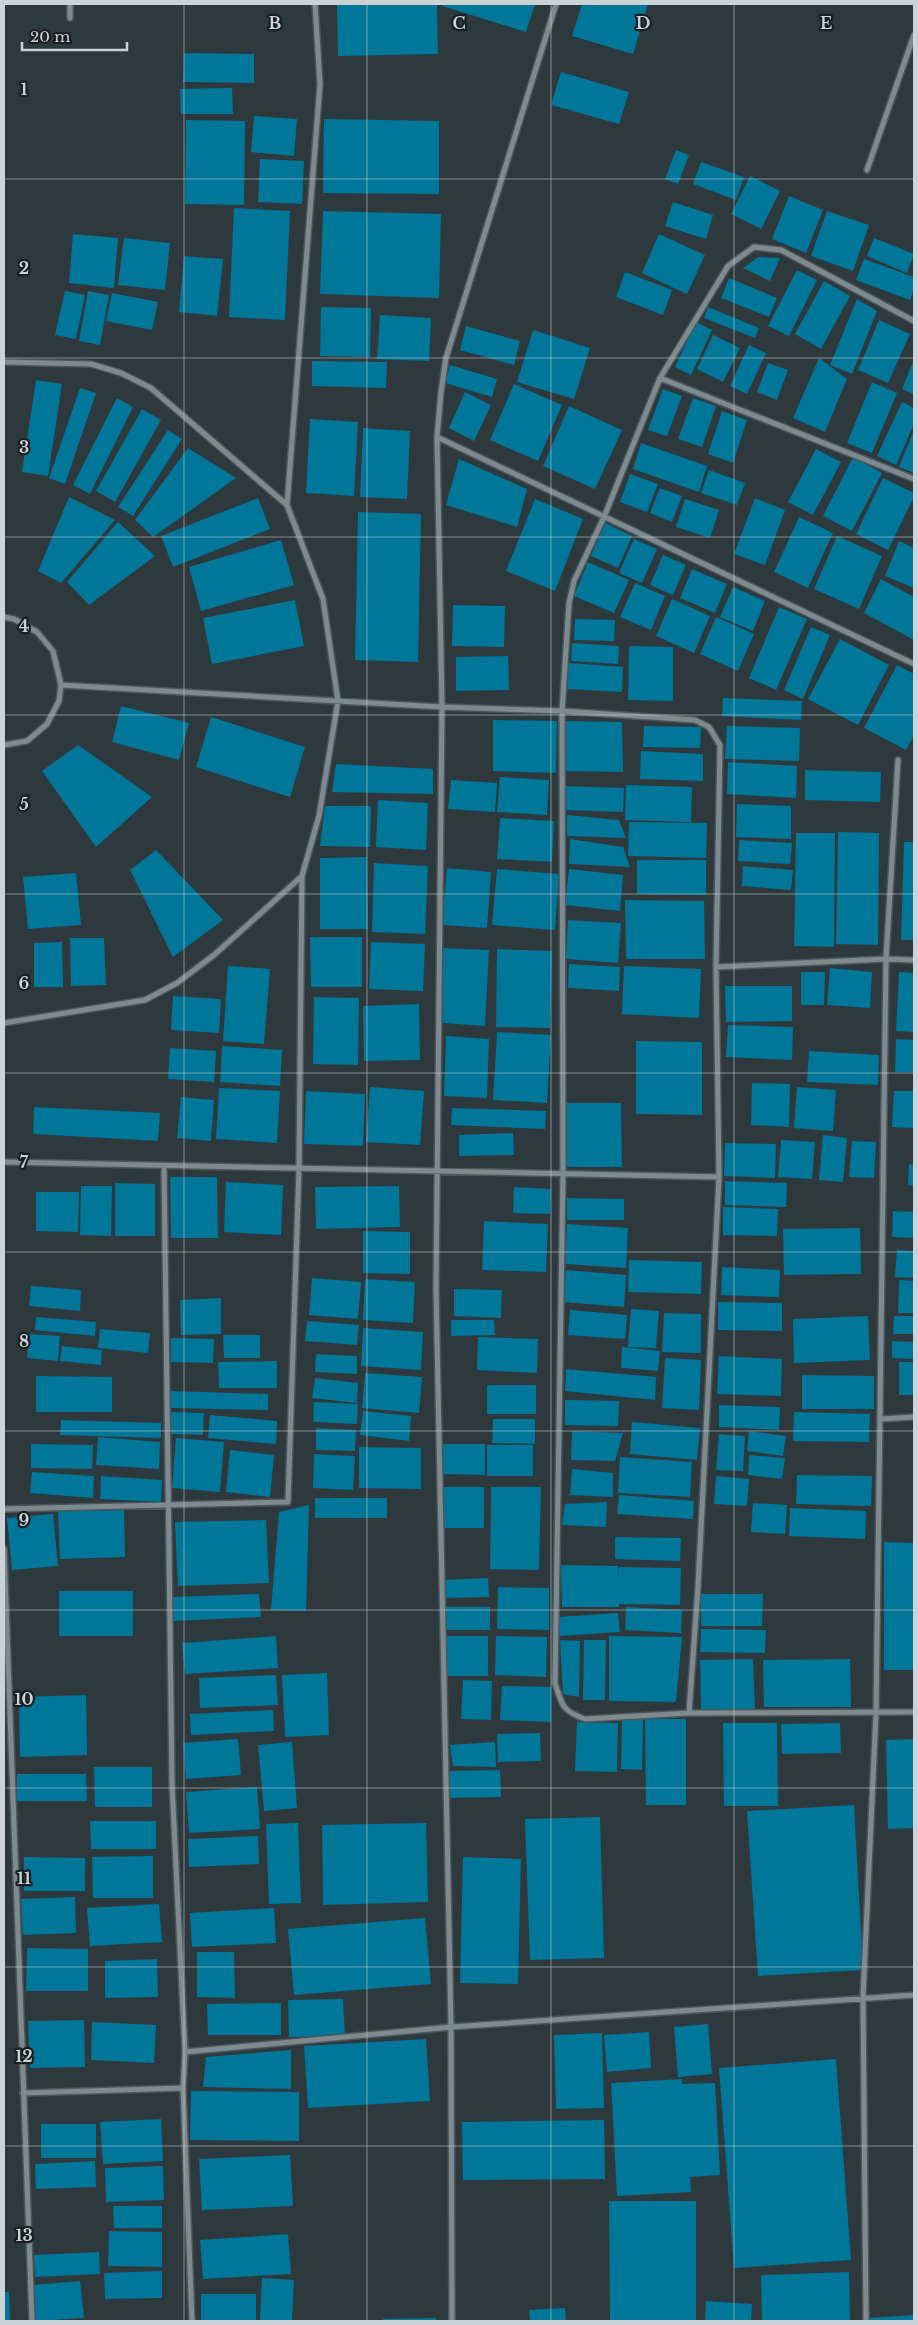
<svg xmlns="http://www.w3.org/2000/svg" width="918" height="2325" font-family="'Libre Baskerville',serif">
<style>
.building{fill:#007699}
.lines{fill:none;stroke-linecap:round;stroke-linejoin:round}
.street-casing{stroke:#4c565a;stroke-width:8}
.street{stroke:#7d8a90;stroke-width:5}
.grid{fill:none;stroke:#ccd3d6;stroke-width:1;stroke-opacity:0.55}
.grid-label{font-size:16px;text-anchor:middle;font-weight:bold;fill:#ccd3d6;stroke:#1a1f22;stroke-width:4.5;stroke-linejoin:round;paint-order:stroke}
</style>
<rect width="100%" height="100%" fill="#2e393e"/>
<!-- building -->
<path class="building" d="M337 4H437L438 54 338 56Z
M443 4H535L526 32 442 6Z
M582 4H648L633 54 572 36Z
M184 53 254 54V83L183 82Z
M561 72 629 92 619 124 551 105Z
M232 88 233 114H181L180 89Z
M254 116 297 119 294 156 251 152Z
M324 119 439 121V194L323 193Z
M186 120 245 121 244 205 185 204Z
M676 150 689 155 678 184 665 179Z
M260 159 304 161 302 204 258 202Z
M701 162 744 177 736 200 693 184Z
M750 176 780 191 761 229 731 214Z
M789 196 823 210 806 253 772 239Z
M673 202 713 215 706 239 665 226Z
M234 208 290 211 285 320 229 317Z
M323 211 441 214 439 298 320 294Z
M827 211 869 225 853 271 811 256Z
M73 234 118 238 114 288 69 283Z
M659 234 705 255 687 294 642 273Z
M124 238 170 243 165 290 118 285Z
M874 238 914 254 907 273 867 256Z
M184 256 223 259 217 316 179 312Z
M758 257 780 258 770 281 743 268Z
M864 259 914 277V289L910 300 856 280Z
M797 270 817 280 789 336 768 326Z
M625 272 672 290 663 315 616 297Z
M729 278 777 298 769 317 721 298Z
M824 281 850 296 821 349 795 334Z
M65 291 85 295 76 339 55 335Z
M88 291 109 295 100 345 79 341Z
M112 293 158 302 152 330 106 321Z
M857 299 877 311 852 374 830 365Z
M321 307 371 308 370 357 320 356Z
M708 307 759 328 755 338 704 318Z
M380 315 431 318 429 361 377 359Z
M879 320 910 334 888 383 858 370Z
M696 322 712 330 691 375 675 367Z
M466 326 520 341 514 365 460 350Z
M533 330 590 348 574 399 517 382Z
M713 335 740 348 723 382 697 369Z
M749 345 766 353 747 394 730 386Z
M819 358 847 379 825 432 793 418Z
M914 359V394L902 389Z
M312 361 387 362 386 388 312 386Z
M768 363 788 370 777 400 757 392Z
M450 365 497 379 492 397 445 383Z
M36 380 62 384 48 476 22 472Z
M872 382 897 393 872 453 847 443Z
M514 384 562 405 538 461 490 440Z
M80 388 96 393 65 484 49 478Z
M663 389 682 396 667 436 648 430Z
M465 392 491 405 474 441 449 428Z
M117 398 133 407 90 494 73 485Z
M693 398 716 406 702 447 678 439Z
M902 402 914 408V424L896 465 877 456Z
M569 406 622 430 595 489 543 466Z
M142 409 161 420 115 502 96 491Z
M722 411 747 420 733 463 708 454Z
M310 419 358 422 354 496 306 493Z
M363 428 410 431 407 499 360 497Z
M168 430 182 439 133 516 118 507Z
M914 430V473L899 467Z
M641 443 707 466 699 492 633 469Z
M188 448 236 478 153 537 135 520Z
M816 449 841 462 813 515 788 502Z
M853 457 882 473 852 531 823 516Z
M459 459 527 489 517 527 446 505Z
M709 470 745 483 737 505 701 493Z
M630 474 658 484 647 512 620 502Z
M883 478 914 493V497L888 550 856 534Z
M660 488 682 496 672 522 650 513Z
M69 497 115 520 61 583 38 571Z
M258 498 270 529 173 567 161 536Z
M755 498 785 510 765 565 734 554Z
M535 499 583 519 555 591 506 571Z
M685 499 719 510 710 538 676 527Z
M358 512 421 514 418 662 355 660Z
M799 517 833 533 808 588 774 572Z
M118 522 155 556 89 605 67 582Z
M605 523 632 536 618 568 591 556Z
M837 536 882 556 859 609 814 589Z
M634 539 657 549 642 583 619 573Z
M281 540 294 585 201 611 189 567Z
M899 541 914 548V588L885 576Z
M663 555 686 565 673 595 650 585Z
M588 562 629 580 614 613 574 596Z
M692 569 727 584 715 613 680 598Z
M881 579 914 597V640L864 613Z
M635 583 665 596 651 630 620 617Z
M733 587 765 601 753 631 720 617Z
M672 599 710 616 694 653 656 636Z
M295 600 304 646 212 664 203 618Z
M453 605 505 606 504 647 452 646Z
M779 607 807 619 776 690 749 678Z
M716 617 754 634 738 671 700 654Z
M575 619 615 620 614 641 574 640Z
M811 627 830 635 803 699 784 690Z
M840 639 889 665 858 725 808 699Z
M572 643 619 646 618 664 571 661Z
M629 646 673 647V701L628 700Z
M508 656 509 690 456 691V657Z
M569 663 623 667 622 692 567 689Z
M897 665 914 674V735L906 750 864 728Z
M723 698 802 701 801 720 722 716Z
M121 706 189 723 179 760 112 742Z
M211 717 305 747 290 797 196 767Z
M493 720 557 721 556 773 493 771Z
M563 721 622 722 623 772 563 771Z
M644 726 701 727 700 748 643 747Z
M727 726 800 728 799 761 725 759Z
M78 745 152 797 96 847 42 771Z
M641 751 703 754V781L640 779Z
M728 762 797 766 796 798 727 794Z
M336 764 433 769V794L332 792Z
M805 770 881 772 880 802 805 800Z
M500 777 549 780 547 815 497 812Z
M451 780 497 783 495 812 448 809Z
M626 785 692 787 691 822 625 820Z
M565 786 624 788 623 812 565 810Z
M378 800 428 803 426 850 376 847Z
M737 804 791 806V839L736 837Z
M325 806H371L370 847 320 846Z
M567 815 619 820 626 838 567 836Z
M500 818 554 821 552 862 497 859Z
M629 822 707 823 706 858 628 856Z
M838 832 879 833 878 945 836 944Z
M796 833H835L834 947 794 946Z
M570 839 623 847 630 867 569 864Z
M739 840 792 843 790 864 738 861Z
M904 842H914V940H901Z
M156 850 223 920 173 957 130 870Z
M367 857 368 929H320V858Z
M637 860H706V895L637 894Z
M374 863 428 866 425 934 372 932Z
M743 866 793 870 791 890 742 886Z
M447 868 491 872 487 928 442 925Z
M497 869 559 874 555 930 492 925Z
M569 869 623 875 620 911 565 905Z
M76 873 81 925 28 929 23 877Z
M625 900 704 901 705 959H626Z
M568 920 621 923 618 963 566 959Z
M310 937H362V987H311Z
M70 938H104L106 985 71 986Z
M62 942 63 987H34V943Z
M371 942 425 944 423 991 369 989Z
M441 948 489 950 485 1026 443 1023Z
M497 949 552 951 550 1028 496 1027Z
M569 964 620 967 619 991 568 988Z
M228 966 270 969 264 1044 223 1041Z
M624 966 701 969 699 1018 622 1014Z
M830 968 872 972 870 1008 827 1005Z
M801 972H825L824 1005H801Z
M899 972 914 973V1032L896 1031Z
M725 986H792V1021L726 1022Z
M173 996 221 999 219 1033 171 1030Z
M314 997 359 998 358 1065 313 1064Z
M419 1004 420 1060 364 1061 363 1006Z
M728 1025 793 1027 792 1060 726 1057Z
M497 1032 551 1035 547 1103 493 1100Z
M446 1036 489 1039 487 1098 444 1096Z
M896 1039 914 1040V1072H895Z
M636 1041 702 1042V1115L636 1114Z
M222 1046 282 1050 280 1086 220 1082Z
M170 1048 216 1051 214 1082 168 1079Z
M809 1051 879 1055 878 1085 807 1082Z
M752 1083 790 1084 789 1127 751 1125Z
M370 1087 424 1091 420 1145 366 1142Z
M797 1087 836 1090 833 1131 794 1128Z
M219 1088 280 1091 277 1143 216 1139Z
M306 1091 365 1094 363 1146 304 1144Z
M894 1091H914V1128L892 1127Z
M181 1097 214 1100 211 1141 177 1138Z
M564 1103H621L622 1167H565Z
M34 1107 160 1113 158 1141 33 1134Z
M452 1108 546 1111 545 1129 451 1125Z
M513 1133 514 1155 459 1156V1135Z
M823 1135 847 1138 843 1182 819 1180Z
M781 1140 815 1142 812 1179 778 1177Z
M852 1141 876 1142 874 1178 849 1177Z
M725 1143 776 1144 775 1178 724 1176Z
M909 1164 914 1165V1186L908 1185Z
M170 1177H217L218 1238H171Z
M725 1181 787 1183 786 1207 725 1205Z
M226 1182 283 1185 281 1235 224 1232Z
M115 1183 155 1184V1236H115Z
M81 1186H112L111 1236 80 1235Z
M399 1186 400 1227 316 1229 315 1187Z
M514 1187 551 1189 550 1214 513 1213Z
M36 1192H79L78 1232 36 1231Z
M567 1198 624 1199V1220H567Z
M723 1207 778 1209 777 1236 723 1235Z
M893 1211 914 1212V1238L892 1237Z
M484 1221 548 1224 546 1272 482 1270Z
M567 1224 628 1228 626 1268 565 1264Z
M860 1228 861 1274 784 1275 783 1229Z
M363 1231 410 1232V1274L363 1273Z
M897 1250 914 1251V1278L895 1277Z
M629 1260 702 1262 701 1294 628 1292Z
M722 1267 780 1270 779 1297 721 1295Z
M566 1270 626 1275 624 1307 563 1302Z
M312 1278 361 1282 358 1319 309 1315Z
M365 1279 415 1282 413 1323 363 1320Z
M899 1280 914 1281V1313H898Z
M31 1286 81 1290 80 1311 29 1306Z
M454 1289 502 1290 501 1318 454 1316Z
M221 1298V1334L181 1335 180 1300Z
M718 1302 782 1303V1331L718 1330Z
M631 1309 659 1311 656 1348 628 1347Z
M570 1310 627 1315 625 1339 568 1335Z
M664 1313 701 1314V1353L662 1352Z
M868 1316 870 1360 794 1363 793 1319Z
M894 1316H914V1334H893Z
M36 1317 96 1322 95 1336 35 1330Z
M451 1320H494L495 1335 451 1336Z
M307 1321 359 1325 357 1345 305 1341Z
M363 1328 423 1332 421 1370 361 1366Z
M100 1329 150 1333 148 1353 98 1348Z
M29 1334 60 1336 58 1361 27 1358Z
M223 1335H260V1358H224Z
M478 1337 538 1339 537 1373 477 1370Z
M171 1338 214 1339 213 1363 171 1362Z
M892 1341 914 1342V1359L892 1358Z
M62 1346 102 1350 101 1365 60 1361Z
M622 1347 660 1351 658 1371 621 1368Z
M316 1354 357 1356V1374L315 1372Z
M719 1356 782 1359 781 1396 717 1394Z
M665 1358 701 1360 699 1410 662 1408Z
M277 1361V1388H219L218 1362Z
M899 1362H914V1395H899Z
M566 1369 656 1377 655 1400 565 1391Z
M365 1373 422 1377 419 1413 362 1408Z
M802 1375 874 1376V1409H802Z
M36 1376 112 1377V1412H36Z
M315 1378 358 1383 357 1403 312 1398Z
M487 1385H536V1414H487Z
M170 1391 268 1394V1410L170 1408Z
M565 1400 619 1401 618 1426 565 1425Z
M314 1402 358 1404 357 1424 313 1422Z
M719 1405 780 1407 779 1430 719 1427Z
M363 1411 411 1416 409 1441 360 1435Z
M170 1412 204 1413 203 1435 169 1434Z
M794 1412 870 1414 869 1442 793 1441Z
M210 1415 277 1421 276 1444 208 1438Z
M493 1419H535V1444L492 1443Z
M61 1420 161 1423V1438L60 1435Z
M632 1422 700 1428 697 1460 630 1454Z
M316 1428 356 1430 355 1451 316 1450Z
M572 1431 623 1433 615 1461 571 1460Z
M749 1431 786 1436 783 1456 747 1451Z
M719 1434 745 1436 743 1471 716 1470Z
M98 1437 160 1442 159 1469 96 1465Z
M176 1438 224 1442 220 1492 172 1488Z
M31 1444 93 1445 92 1469 31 1468Z
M441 1444H485V1475L441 1474Z
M487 1445H533V1476H487Z
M359 1447 421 1448V1489L359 1488Z
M230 1450 274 1455 270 1497 226 1492Z
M314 1454 355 1456 353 1490 313 1488Z
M749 1455 785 1458 782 1479 748 1475Z
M620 1457 692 1462 690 1497 618 1493Z
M572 1469 613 1473V1497L570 1495Z
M32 1472 94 1476 93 1498 30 1493Z
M797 1475 872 1476 871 1506 796 1504Z
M101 1476 162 1480 161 1502 100 1499Z
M716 1476 749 1479 747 1506 714 1504Z
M441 1487H484V1528H441Z
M491 1487H541L539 1570 490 1569Z
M619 1495 694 1501 693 1519 617 1514Z
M315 1498H387V1518H315Z
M607 1502 606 1527 562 1525 565 1504Z
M753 1503 787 1505 785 1534 751 1532Z
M309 1505 306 1611 271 1610 279 1512Z
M790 1508 866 1511 865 1539 789 1536Z
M124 1510 125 1557 60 1559 58 1511Z
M53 1514 58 1566 12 1570 7 1518Z
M266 1520 269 1583 178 1586 175 1522Z
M615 1537 681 1538 680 1561 615 1559Z
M884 1542 914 1543V1670H884Z
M561 1565 618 1566V1576L619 1567 681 1568 680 1605 619 1604V1607H562Z
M488 1578 489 1597 444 1598V1580Z
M498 1587 549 1588V1630L497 1629Z
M59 1591H133V1636H59Z
M259 1594 261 1617 173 1621 172 1597Z
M701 1594H763L762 1626H701Z
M444 1607H490V1630H445Z
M626 1607 682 1610 681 1633 625 1630Z
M618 1613 620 1632 558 1636 557 1617Z
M701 1629 766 1630 765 1653 700 1652Z
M276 1636 278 1668 185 1674 182 1643Z
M447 1636H488V1676H447Z
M496 1636 547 1637 546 1677 495 1675Z
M609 1636 682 1637 676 1702 609 1701Z
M560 1640 580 1641 579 1697 563 1694Z
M584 1640H606L605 1700H583Z
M753 1659 755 1709H701L700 1660Z
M850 1659 851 1707H764L763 1660Z
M327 1673 329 1735 285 1737 282 1675Z
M276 1675 278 1705 200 1708 199 1678Z
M463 1680 492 1681 491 1720 461 1719Z
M502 1686 551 1687V1722L500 1720Z
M86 1695 87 1755 20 1757 19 1697Z
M273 1710 274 1731 191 1735 190 1714Z
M622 1718 643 1719 642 1770 621 1769Z
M645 1719H686V1805H646Z
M577 1722 618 1723 617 1772 575 1771Z
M723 1723H777L778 1806H724Z
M840 1723 841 1753 782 1754 781 1724Z
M540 1733 541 1761 498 1762 497 1734Z
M238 1739 241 1775 186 1779 183 1743Z
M914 1739V1828L888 1829 886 1740Z
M292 1742 297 1808 264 1811 258 1745Z
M495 1742 496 1767 453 1766 450 1745Z
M94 1767H152V1807H95Z
M500 1770 501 1797 447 1798 446 1771Z
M17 1774H86L87 1801H17Z
M257 1787 260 1829 189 1833 186 1792Z
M854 1805 863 1970 758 1976 747 1811Z
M600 1817 604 1958 530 1960 525 1819Z
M90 1821H156V1849H91Z
M298 1823 301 1903 269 1904 266 1824Z
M426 1823 428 1902 323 1905 322 1825Z
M258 1836 259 1864 189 1867 188 1839Z
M153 1856V1898H93L92 1857Z
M24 1857 85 1858V1891H24Z
M463 1857 521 1859 518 1984 460 1983Z
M75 1897 76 1933 23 1935 21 1899Z
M159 1904 162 1942 90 1946 87 1908Z
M274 1908 276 1943 192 1947 190 1913Z
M425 1918 431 1984 294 1995 288 1929Z
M27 1948 88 1949V1991H26Z
M197 1952H234L235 1998 197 1997Z
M157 1959 158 1997 105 1998V1961Z
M343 1999 345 2036 289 2037 288 2000Z
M281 2003V2035H208L207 2004Z
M84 2020 85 2067 30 2068 28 2021Z
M92 2022 156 2025 154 2063 91 2060Z
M708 2024 712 2074 678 2077 674 2027Z
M649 2032 651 2068 607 2072 604 2035Z
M602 2033 604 2108 556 2109 554 2035Z
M426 2039 430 2101 308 2108 304 2046Z
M291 2050V2089L203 2087 206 2057Z
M836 2059 851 2260 734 2268 719 2068Z
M682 2079V2084L715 2083 720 2175 690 2177 691 2192 617 2196 611 2083Z
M191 2091 299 2092V2141L190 2140Z
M161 2119 163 2161 103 2164 100 2122Z
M604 2120 605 2179 463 2180 462 2122Z
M41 2124H96V2158H41Z
M290 2155 293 2206 202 2210 199 2159Z
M95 2161 96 2187 36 2189 35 2164Z
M163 2166 164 2200 106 2202 105 2168Z
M609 2201H696V2321H610Z
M113 2206H162V2228H114Z
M109 2231 162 2232V2267L108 2266Z
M288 2234 291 2274 203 2279 200 2240Z
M99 2252 100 2274 35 2277 34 2255Z
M162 2271V2298L105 2299 104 2273Z
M849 2272 850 2321H762L761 2275Z
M262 2278 294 2280 292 2321 260 2320Z
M80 2281 84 2318 36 2321 32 2285Z
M4 2292H9L10 2321H4Z
M201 2294H256V2320H201Z
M706 2301 752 2304 751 2321H705Z
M565 2308 566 2321H530L529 2310Z
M914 2315V2321H868V2318Z
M436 2318 437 2321H383V2319Z"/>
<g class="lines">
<defs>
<path id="street" d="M70 4V18
M867 170 914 35
M914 321 781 250 754 247 728 266 660 378 604 517 574 581 569 603 562 711 563 1173 555 1683C562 1705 562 1711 585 1719L689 1713 914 1712
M4 362 91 364 121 373 151 388 287 505 323 599 338 701 319 816 302 876 214 955 177 983 145 1000 4 1023
M660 378 914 479
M437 437 914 664
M287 505 320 84 315 4
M4 617 14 619 37 632 53 651 61 685 59 701 47 724 27 741 4 745
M61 685 442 707 562 711 695 720 709 727 720 745 716 967 719 1177 698 1587 689 1713
M716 967 886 959 914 960
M4 1162 719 1177
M164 1166 172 1783 185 2052 183 2088 192 2321
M880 1419 914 1417
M4 1509 288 1502 299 1169 302 876
M4 1549 32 2321
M185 2052 451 2027 914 1995
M23 2093 183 2088
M452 2321 451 2027 436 1289 442 707 437 437 441 392 446 358 556 4
M866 2321 863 1997 876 1713 886 959 898 760"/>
</defs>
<!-- street casing -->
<use href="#street" class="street-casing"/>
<!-- street -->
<use href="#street" class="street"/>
</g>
<!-- grid -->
<path class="grid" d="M184 4V2321M367 4V2321M551 4V2321M734 4V2321M4 179H914M4 358H914M4 537H914M4 715H914M4 894H914M4 1073H914M4 1252H914M4 1431H914M4 1610H914M4 1788H914M4 1967H914M4 2146H914"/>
<g class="grid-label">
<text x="275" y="29">B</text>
<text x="459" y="29">C</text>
<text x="643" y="29">D</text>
<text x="826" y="29">E</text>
<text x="24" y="95">1</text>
<text x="24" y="274">2</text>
<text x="24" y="453">3</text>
<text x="24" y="632">4</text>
<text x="24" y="810">5</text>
<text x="24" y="989">6</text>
<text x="24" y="1168">7</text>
<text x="24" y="1347">8</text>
<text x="24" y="1526">9</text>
<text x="24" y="1705">10</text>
<text x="24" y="1884">11</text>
<text x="24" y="2062">12</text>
<text x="24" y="2241">13</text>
</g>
<!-- border -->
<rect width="918" height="2325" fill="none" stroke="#ccd3d6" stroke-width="10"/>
<!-- scale -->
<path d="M22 42v8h105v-8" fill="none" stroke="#ccd3d6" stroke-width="2.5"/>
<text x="30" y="42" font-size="15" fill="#ccd3d6" stroke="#1a1f22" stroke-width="4" paint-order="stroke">20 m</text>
</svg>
